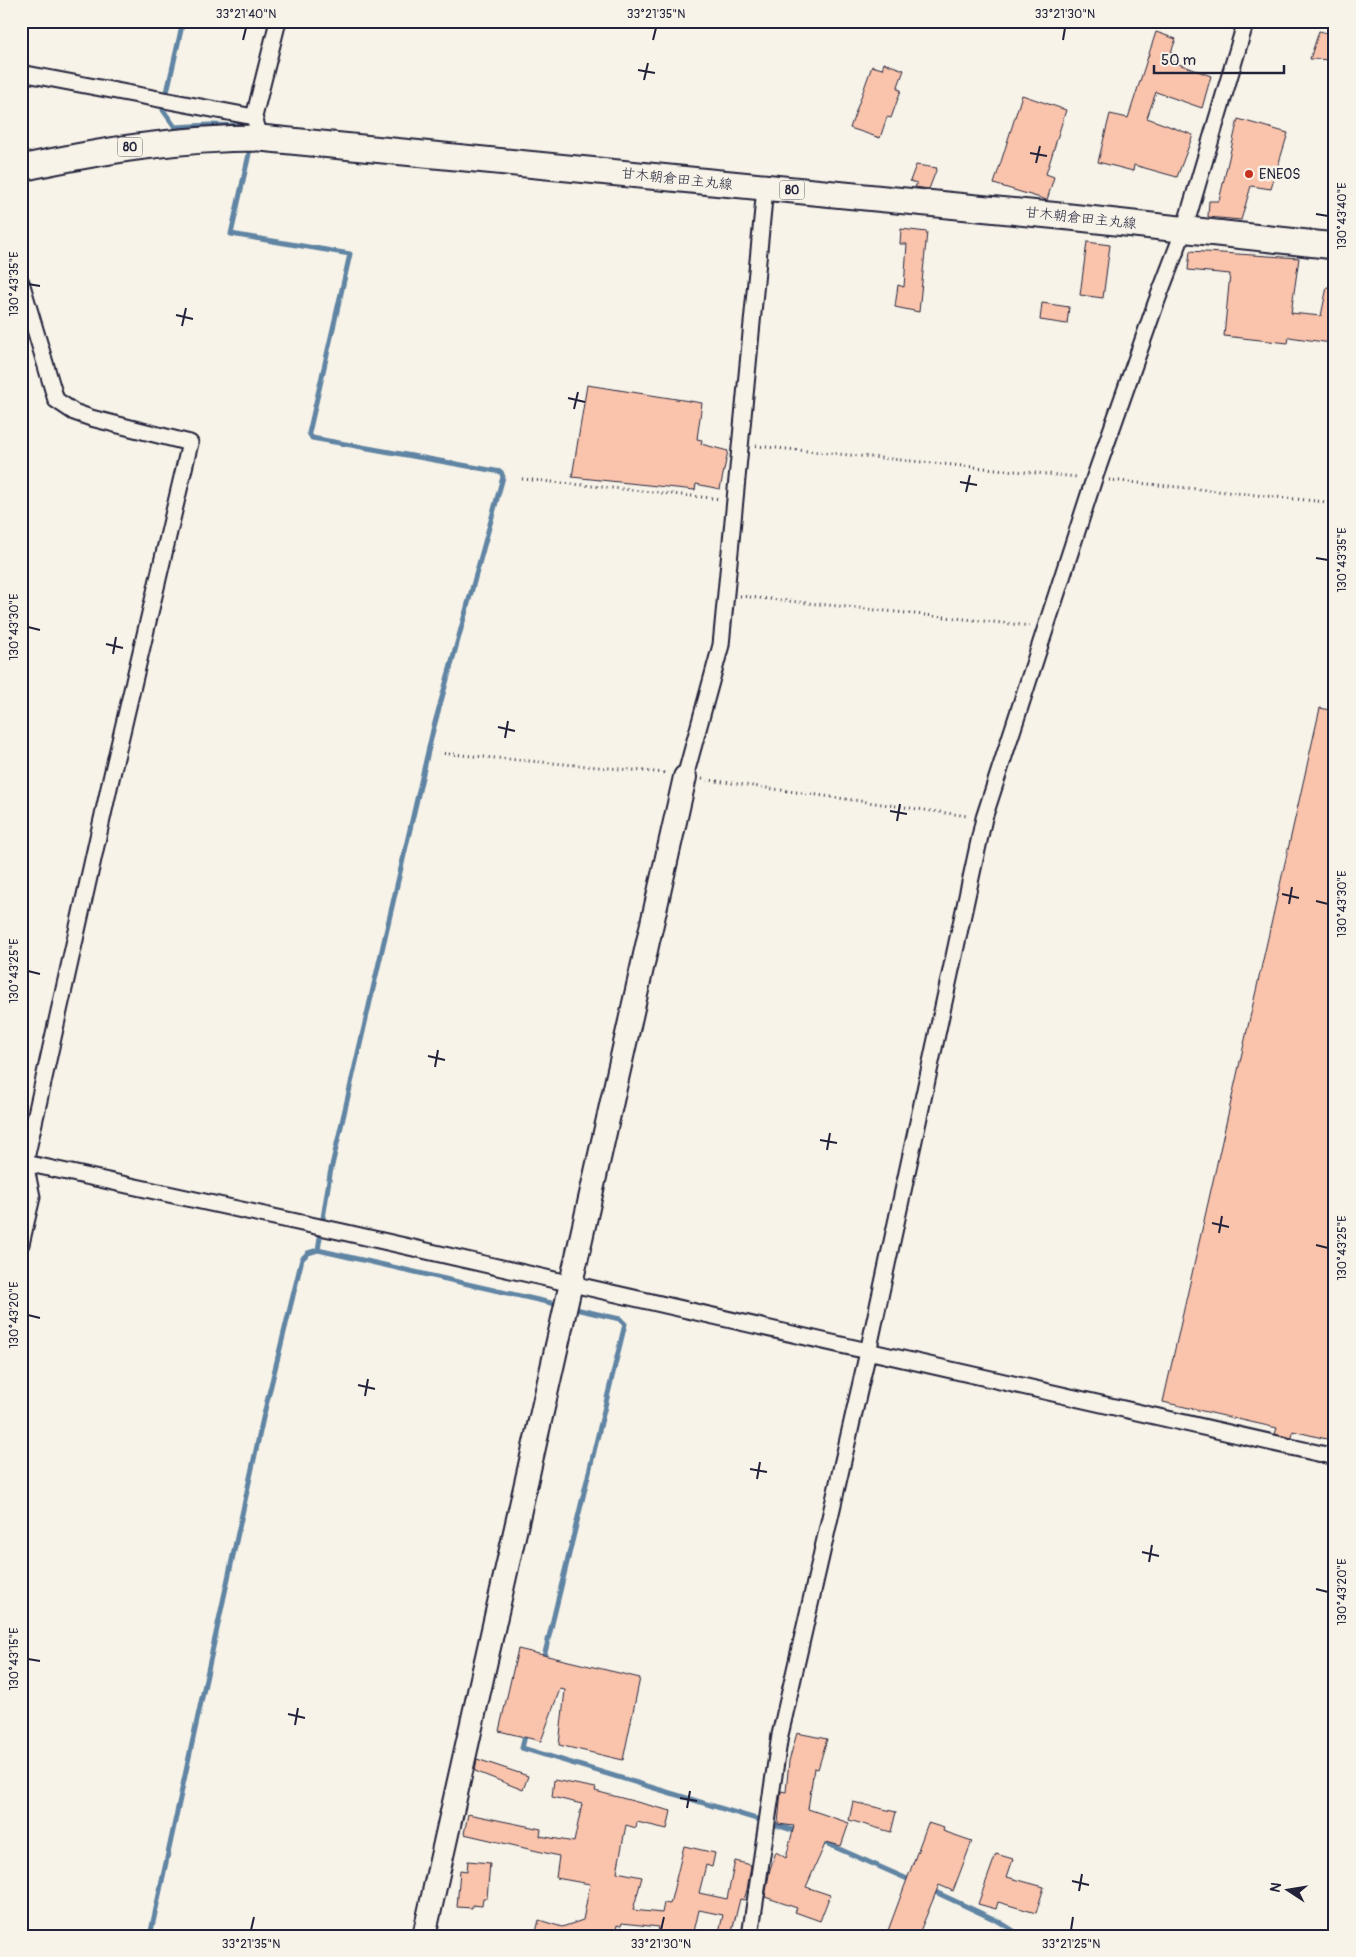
<svg xmlns="http://www.w3.org/2000/svg" width="1356" height="1957" font-family="Pangolin,'Klee One',sans-serif">
<style>
.lines{fill:none;stroke-linecap:round;stroke-linejoin:round}
.stream{stroke:#6084a3;stroke-width:5}
.building{fill:#fac4ac;stroke:#22223b}
.street-casing{stroke:#22223b;stroke-width:19}
.secondary-casing{stroke:#22223b;stroke-width:26}
.primary-casing{stroke:#22223b;stroke-width:29}
.path{stroke:#22223b;stroke-width:3;stroke-dasharray:1 4;stroke-linecap:butt}
.street{stroke:#f7f3e8;stroke-width:15}
.secondary{stroke:#f7f3e8;stroke-width:22}
.primary{stroke:#f7f3e8;stroke-width:25}
.ticks{fill:none;stroke:#22223b;stroke-width:2}
.poi-dot{fill:#c8321e;stroke:#f7f3e8;stroke-width:2}
.labels{text-anchor:middle;dominant-baseline:central;stroke-width:5;stroke-linejoin:round;paint-order:stroke}
.shield{fill:#f7f3e8;stroke:#62616f;stroke-width:1}
.shield-label{font-size:12px;font-weight:bold;fill:#22223b}
.poi-label{font-size:14px;fill:#22223b;stroke:#f7f3e8;text-anchor:start}
.street-label{font-size:14px;fill:#22223b;stroke:#f7f3e8}
.neatline{fill:none;stroke:#22223b;stroke-width:2}
.ticks-label{font-size:12px;text-anchor:middle;fill:#22223b}
</style>
<rect width="100%" height="100%" fill="#f7f3e8"/>
<filter id="ink" filterUnits="userSpaceOnUse"><feTurbulence type="fractalNoise" baseFrequency=".02" numOctaves="2"/><feDisplacementMap in="SourceGraphic" scale="10" xChannelSelector="R" yChannelSelector="G"/><feConvolveMatrix kernelMatrix="1 2 1 2 8 2 1 2 1" color-interpolation-filters="sRGB"/></filter>
<g filter="url(#ink)">
<g class="lines">
<!-- stream -->
<path class="stream" d="M183 21 163 110 175 127 210 125 241 126
M247 145 249 154 231 234 350 254 309 433 312 438 501 472 503 477 433 730 330 1174 318 1250
M543 1661 625 1324 620 1319 571 1308
M526 1732 522 1748 799 1832
M821 1841 912 1881
M931 1890 998 1921 1022 1936
M150 1936 263 1418 302 1259 308 1253 318 1250 560 1305"/>
</g>
<!-- building -->
<path class="building" d="M1319 31 1335 35V60L1310 59Z
M1156 32 1176 39 1168 60 1211 76 1202 108 1156 92 1147 118 1193 135 1177 177 1134 165 1133 171 1098 162 1110 114 1128 118Z
M884 63 904 70 897 89 901 90 891 118 887 117 880 138 850 128 872 66 882 69Z
M1022 95 1066 110 1046 174 1054 177 1047 200 994 184Z
M1238 119 1288 133 1271 189 1251 186 1241 220 1208 217 1209 201H1219Z
M916 165 937 168 929 189 915 187 917 183 910 181Z
M901 229 927 232 919 312 895 307 898 285 904 287 907 244H900Z
M1087 242 1110 245 1103 298 1080 295Z
M1190 251 1299 258 1291 313 1321 316 1327 287 1335 288 1331 343 1289 337 1288 343 1224 336 1230 274 1188 270Z
M1042 303 1069 307 1067 324 1040 320Z
M587 385 702 403 697 439 702 440 701 444 728 451 720 489 696 484 695 490 572 477Z
M1320 708 1335 711V1441L1293 1431 1292 1438 1275 1434 1277 1428 1163 1402Z
M518 1649 640 1678 623 1760 559 1745 565 1690 560 1689 541 1741 499 1731Z
M797 1733 827 1739 818 1769 814 1768 808 1809 849 1823 841 1846 826 1842 806 1887 830 1895 820 1921 795 1912 797 1908 765 1897 770 1869 776 1852 786 1858 794 1826 778 1824 781 1791 786 1792 789 1761Z
M477 1759 528 1776 523 1790 475 1771Z
M554 1780 596 1788 595 1791 671 1811 667 1829 637 1822 636 1828 626 1825 617 1872 642 1877 633 1910 662 1913 664 1903 670 1904 684 1846 715 1853 712 1867 706 1865 699 1893 727 1899 735 1861 751 1865 747 1890 744 1900 740 1899 731 1935 719 1932 723 1915 699 1910 693 1936H657L659 1927 622 1923 621 1926 617 1925 615 1936H535L539 1920 562 1927 583 1920 590 1884 556 1878 559 1856 464 1834 468 1814 541 1829 540 1836 574 1842 582 1804 552 1797Z
M853 1802 896 1812 891 1832 849 1820Z
M928 1823 944 1828 943 1831 972 1841 953 1891 939 1885 918 1936H886Z
M996 1854 1013 1859 1007 1877 1044 1887 1036 1913 998 1902 996 1909 978 1904Z
M468 1861 490 1863 487 1898H483L482 1906 472 1905V1908L457 1907 460 1870 467 1871Z"/>
<g class="lines">
<defs>
<path id="street" d="M21 73 254 117
M257 127 254 117 278 21
M21 282 56 400 74 412 91 418 190 443 111 779 25 1163 32 1197 21 1244
M685 777 721 645 765 188
M21 1162 343 1232 1335 1457
M750 1936 780 1735 868 1352 984 818 1094 479 1156 303 1184 230 1246 21"/>
<path id="secondary" d="M424 1936 685 777"/>
<path id="primary" d="M21 168C101 151 178 138 260 138L1070 217 1335 246"/>
</defs>
<!-- street casing -->
<use href="#street" class="street-casing"/>
<!-- secondary casing -->
<use href="#secondary" class="secondary-casing"/>
<!-- primary casing -->
<use href="#primary" class="primary-casing"/>
<!-- path -->
<path class="path" d="M756 446 1078 477
M522 479 721 499
M1109 480 1335 503
M740 596 1032 626
M439 753 666 773
M702 779 968 816"/>
<!-- street -->
<use href="#street" class="street"/>
<!-- secondary -->
<use href="#secondary" class="secondary"/>
<!-- primary -->
<use href="#primary" class="primary"/>
</g>
</g>
<!-- ticks -->
<path class="ticks" d="M243 40 246 28M653 40 656 28M1063 40 1065 28M638 70 655 73M644 80 648 63M1030 153 1047 156M1036 163 1040 146M1316 214 1328 216M28 284 40 286M176 315 193 319M182 326 186 308M568 398 585 402M574 409 578 392M960 482 977 485M966 492 970 475M1316 558 1328 560M28 627 40 630M106 644 123 648M113 654 116 637M498 727 515 731M505 738 508 721M890 811 907 814M897 821 900 804M1282 894 1299 898M1316 901 1328 904M1289 904 1292 887M28 971 40 974M428 1056 445 1060M435 1067 438 1050M820 1140 837 1143M827 1150 830 1133M1212 1223 1229 1227M1219 1233 1222 1216M1316 1245 1328 1248M28 1315 40 1318M358 1385 375 1389M365 1396 368 1379M750 1469 767 1472M757 1479 760 1462M1142 1552 1159 1556M1149 1562 1152 1545M1316 1589 1328 1592M28 1659 40 1661M288 1714 305 1718M295 1725 298 1708M680 1798 697 1801M687 1808 690 1791M1072 1881 1089 1885M1079 1891 1082 1874M251 1930 254 1917M661 1930 664 1917M1071 1930 1073 1917"/>
<!-- markers -->
<circle class="poi-dot" cx="1249" cy="174" r="5"/>
<g class="labels">
<!-- shield labels -->
<g class="shield">
<rect x="117.5" y="137.5" width="25" height="19" rx="4"/>
<rect x="779.5" y="180.5" width="25" height="19" rx="4"/>
</g>
<g class="shield-label">
<text x="130" y="147">80</text>
<text x="792" y="190">80</text>
</g>
<!-- poi labels -->
<g class="poi-label">
<text x="1259" y="174">ENEOS</text>
</g>
<!-- street labels -->
<g class="street-label">
<text transform="translate(677 179) rotate(6)">甘木朝倉田主丸線</text>
<text transform="translate(1081 218) rotate(6)">甘木朝倉田主丸線</text>
</g>
</g>
<!-- margin -->
<rect width="1356" height="1957" fill="none" stroke="#f7f3e8" stroke-width="55"/>
<!-- north arrow -->
<g transform="translate(1288 1890) rotate(282)" stroke="#f7f3e8" stroke-width="4" paint-order="stroke">
<path d="M0-4L9 19L0 12L-9 19Z" fill="#22223b"/>
<text y="-8" font-size="14" font-weight="bold" text-anchor="middle" fill="#22223b">N</text>
</g>
<!-- scale -->
<path d="M1154 65v8h130v-8" fill="none" stroke="#22223b" stroke-width="2.5"/>
<text x="1161" y="65" font-size="15" fill="#22223b" stroke="#f7f3e8" stroke-width="4" paint-order="stroke">50 m</text>
<rect x="28" y="28" width="1300" height="1902" class="neatline"/>
<g class="ticks-label">
<text x="246" y="18">33°21'40"N</text>
<text x="656" y="18">33°21'35"N</text>
<text x="1065" y="18">33°21'30"N</text>
<text transform="translate(1342 216) rotate(-90)" y="4">130°43'40"E</text>
<text transform="translate(14 284) rotate(-90)" y="4">130°43'35"E</text>
<text transform="translate(1342 560) rotate(-90)" y="4">130°43'35"E</text>
<text transform="translate(14 627) rotate(-90)" y="4">130°43'30"E</text>
<text transform="translate(1342 904) rotate(-90)" y="4">130°43'30"E</text>
<text transform="translate(14 971) rotate(-90)" y="4">130°43'25"E</text>
<text transform="translate(1342 1248) rotate(-90)" y="4">130°43'25"E</text>
<text transform="translate(14 1315) rotate(-90)" y="4">130°43'20"E</text>
<text transform="translate(1342 1592) rotate(-90)" y="4">130°43'20"E</text>
<text transform="translate(14 1659) rotate(-90)" y="4">130°43'15"E</text>
<text x="251" y="1948">33°21'35"N</text>
<text x="661" y="1948">33°21'30"N</text>
<text x="1071" y="1948">33°21'25"N</text>
</g>
</svg>
